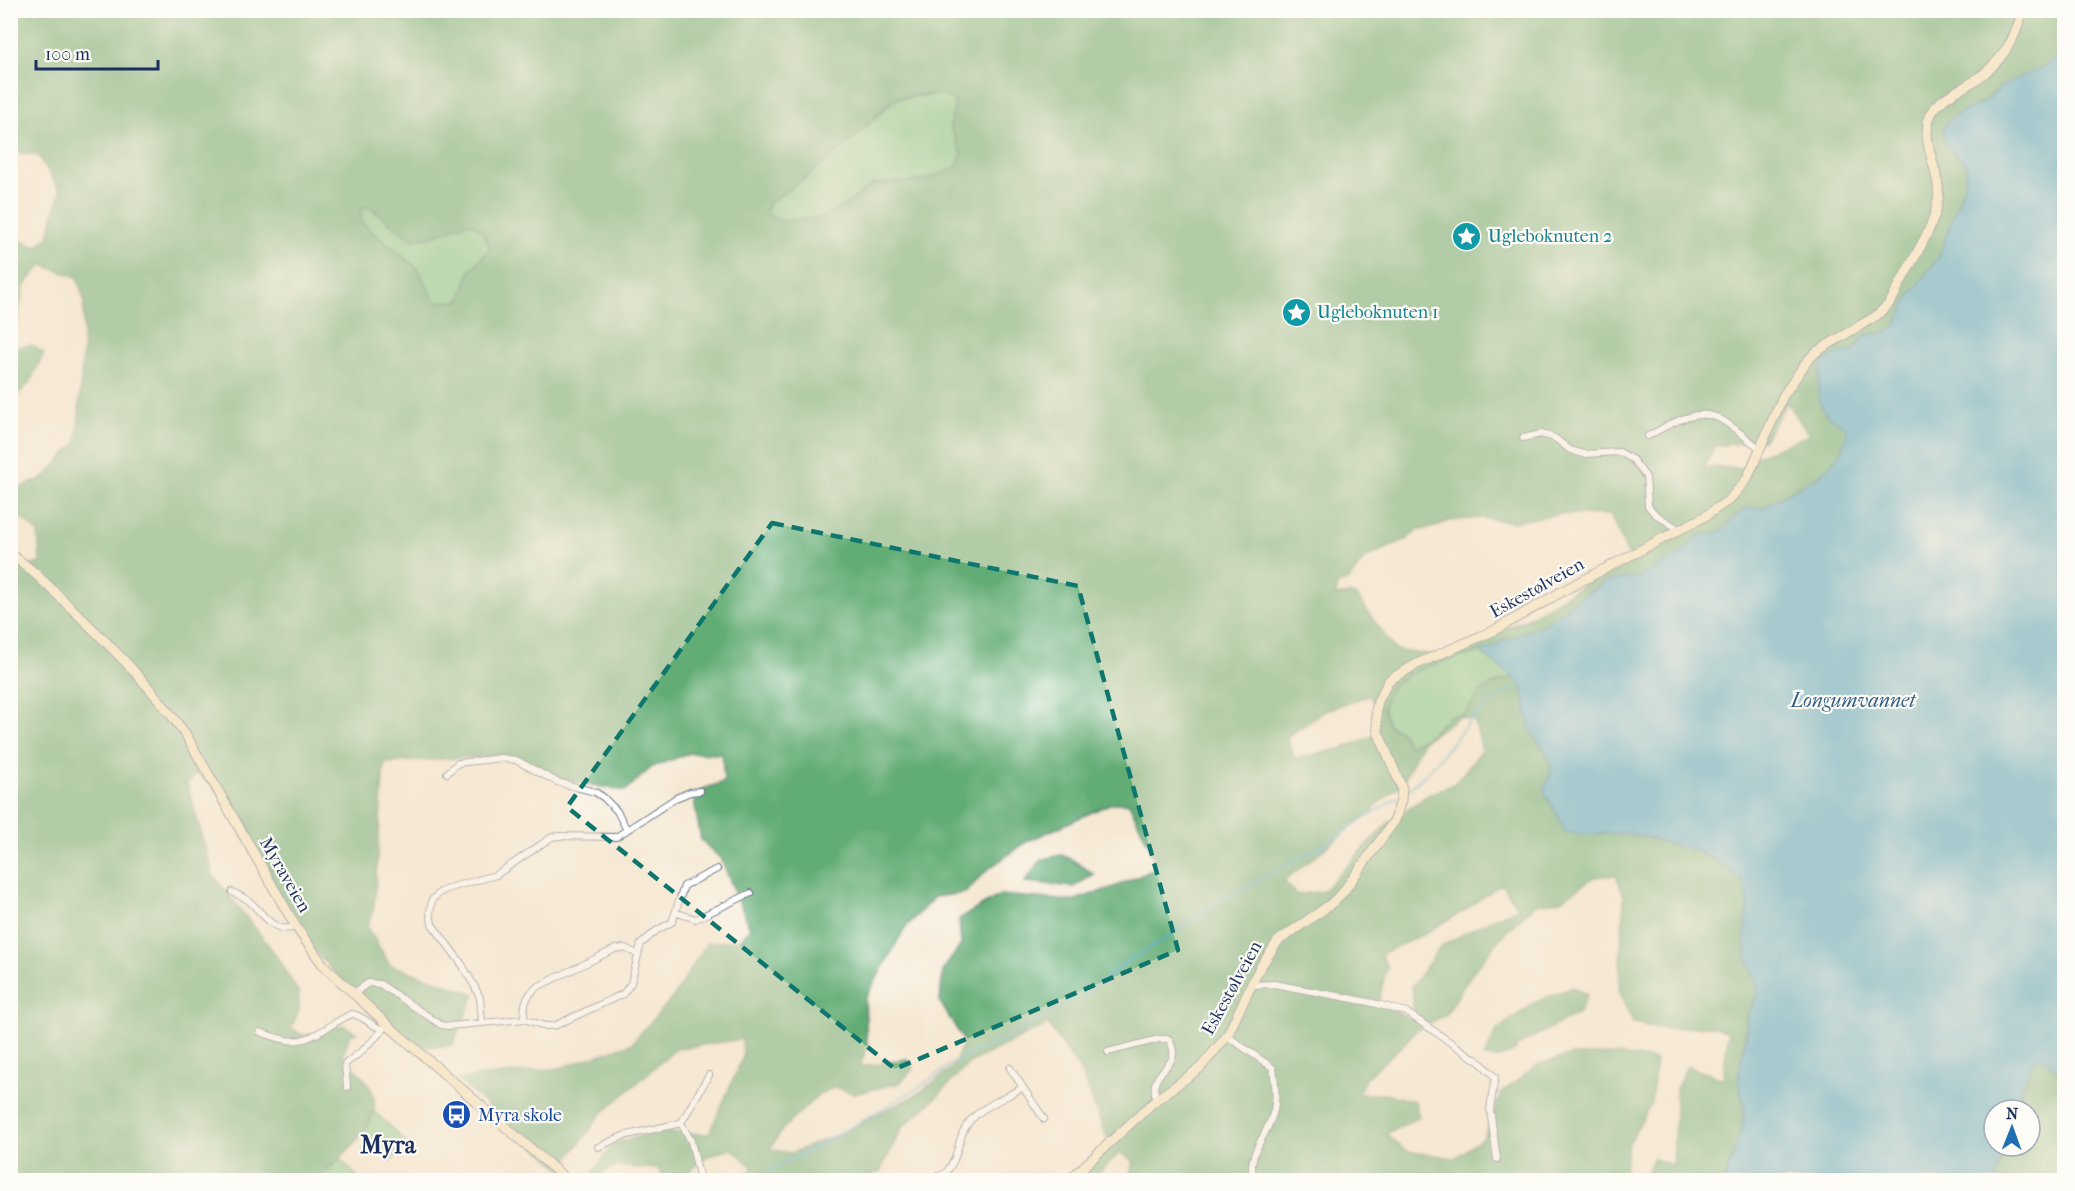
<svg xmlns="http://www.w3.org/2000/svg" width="2075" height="1191" font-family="'IM FELL French Canon',serif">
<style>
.green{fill:#79c889;stroke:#4a7c74;stroke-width:1.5}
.forest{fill:#62ac75;stroke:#3e6e6a;stroke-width:1.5;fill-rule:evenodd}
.water{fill:#4ca7ca;stroke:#346b94;stroke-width:1.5}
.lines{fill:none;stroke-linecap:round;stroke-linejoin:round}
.stream{stroke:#4ca7ca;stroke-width:2}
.minor-casing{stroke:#677087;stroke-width:8}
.secondary-casing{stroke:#677087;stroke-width:11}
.minor{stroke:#fff;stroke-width:6}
.secondary{stroke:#f9e7c3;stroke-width:9}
.marked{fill:none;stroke:#0f766e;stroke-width:4.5;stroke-dasharray:12 8;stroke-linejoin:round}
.labels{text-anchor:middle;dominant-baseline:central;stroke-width:4.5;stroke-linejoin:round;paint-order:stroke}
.culture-label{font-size:18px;fill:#0d838f;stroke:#fdfcf7;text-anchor:start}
.street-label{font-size:18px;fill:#1b2f5e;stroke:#fdfcf7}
.transit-label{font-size:18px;fill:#164399;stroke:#fdfcf7;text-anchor:start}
.water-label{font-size:20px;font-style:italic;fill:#2f5f89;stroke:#fdfcf7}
.district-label{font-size:24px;font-weight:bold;fill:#1b2f5e;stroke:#fdfcf7}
</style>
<rect width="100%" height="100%" fill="#fdfcf7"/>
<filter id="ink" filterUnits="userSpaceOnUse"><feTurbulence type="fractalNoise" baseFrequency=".0167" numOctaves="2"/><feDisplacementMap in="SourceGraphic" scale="12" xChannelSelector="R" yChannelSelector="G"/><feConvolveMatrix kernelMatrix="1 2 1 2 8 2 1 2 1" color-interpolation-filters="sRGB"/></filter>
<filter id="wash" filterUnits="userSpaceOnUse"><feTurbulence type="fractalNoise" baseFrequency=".008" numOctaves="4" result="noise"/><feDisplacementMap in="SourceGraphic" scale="24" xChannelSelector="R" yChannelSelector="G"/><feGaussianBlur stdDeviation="1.35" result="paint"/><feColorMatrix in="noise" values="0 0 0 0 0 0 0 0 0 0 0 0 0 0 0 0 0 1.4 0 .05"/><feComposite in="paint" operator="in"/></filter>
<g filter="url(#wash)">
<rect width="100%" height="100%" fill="#f5e8d2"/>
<!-- green -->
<path class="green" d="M942 94 955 102 950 127 962 154 957 168 920 181 872 184 849 203 819 218 781 221 765 214 768 204 807 177 816 167 861 132 895 99Z
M367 206 413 240 432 236 470 222 482 231 490 248 470 271 460 301 435 302 418 269 362 223 360 210Z
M1481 651 1485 656 1515 677C1488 684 1479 690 1465 714L1449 716 1431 734 1408 747 1401 732 1388 725C1386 719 1383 712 1384 706 1391 668 1450 660 1481 651Z
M375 1112 408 1144 391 1161 358 1130Z
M340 1159 360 1180H316Z"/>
<!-- forest -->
<path class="forest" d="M11 11H2064V46L2061 52 2047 67 2003 86 1983 102 1953 117 1951 152 1967 164 1964 186 1939 257 1913 293 1894 328 1883 333 1866 335 1854 351 1836 354 1827 414 1846 427 1847 435 1841 453 1821 475 1785 494 1764 508H1746L1732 519 1722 531 1698 536 1678 556 1640 576 1608 581 1585 594 1545 624 1505 640 1491 649 1431 665 1411 673 1396 684 1389 692 1383 708 1388 725 1401 732 1409 747 1431 734 1449 716 1465 714C1479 690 1488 684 1515 677L1521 683 1523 690 1531 732 1546 752 1552 764 1550 775 1544 790C1550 810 1563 822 1579 834L1628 833 1696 850 1720 863 1742 881 1748 897 1745 938 1747 958 1756 981 1757 994 1747 1016 1741 1093C1750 1122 1733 1152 1725 1180H1647L1646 1176 1653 1158 1673 1166 1676 1089 1687 1066 1723 1079 1728 1032 1713 1026 1665 1029 1633 1023 1619 991 1624 896 1616 875 1594 877 1560 901 1536 904 1502 936 1472 973 1446 1015 1416 1030 1405 1043 1366 1078 1358 1094H1386L1415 1101 1419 1117 1386 1134 1406 1151 1455 1158 1484 1137 1501 1093 1539 1064 1572 1055H1620L1656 1060 1651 1104 1628 1145 1623 1180H1128L1134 1161 1120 1153C1101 1170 1097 1180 1069 1180L1110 1146 1081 1072 1048 1024 969 1063 935 1099 902 1128 880 1172 859 1180H737L753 1168 731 1148 706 1157 680 1180H665L658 1169 618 1166 588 1180 614 1143 657 1132 709 1134 743 1057 742 1039 676 1049 601 1114 563 1166 568 1175 457 1079 560 1068 631 1044 674 996 707 943 741 940 750 928 721 859 701 840 694 800 703 789 724 782 722 754 690 753 652 767 625 791 560 779 508 755 384 763 374 908 367 927 390 965 475 994 452 1046 422 1047 382 1026 313 949 215 788 196 773 187 784 213 875 273 951 299 993V1010L291 1028 304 1036 343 1025 357 1033 350 1035 343 1055C352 1066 366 1078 372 1091 387 1122 336 1161 317 1180H11V559L23 567 40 563 38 532 16 514 11 513 10 489 12 491 45 477 77 442 83 346 84 300 77 277 42 265 24 286 16 331 11 330V236L36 247 48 237 60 191 38 155 11 152ZM942 94 955 102 950 127 962 154 956 168 920 181 872 184 849 203 819 218 781 221 766 214 768 204C800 182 830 159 859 134 867 126 887 102 896 99 904 95 931 95 942 94ZM368 206 413 240 432 236 470 222 482 231 490 248 470 271 460 301 435 302 418 269 362 223 360 210ZM1787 402 1809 435 1754 457 1750 468 1704 467 1715 446 1764 440ZM1559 514 1610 515 1630 559 1617 571 1595 578 1528 618 1442 656 1395 650 1357 596 1350 594 1336 596 1337 585 1349 580 1364 559 1407 539 1416 531 1435 527 1449 521 1481 518 1514 522ZM1369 695 1377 708 1376 735 1343 748 1295 759 1287 737 1325 711ZM1459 717 1474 720 1482 750 1455 783 1428 795 1390 821 1323 891 1297 895 1284 881 1358 822 1375 812 1373 808 1402 784 1423 741ZM1112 803H1129L1150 847 1157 868 1117 886 1072 901 1000 895 959 919 961 945 943 970 940 1002 964 1041 953 1067 916 1095 831 1137 791 1153 770 1149 782 1130 819 1094 833 1088H839L854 1094 900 1083 914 1068 907 1059 860 1067 867 1045 865 999 905 928 934 897 965 893 987 870 1026 842ZM1501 884 1518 908 1482 924 1441 946 1412 986 1413 1006 1416 1018H1409L1378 1004 1387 967 1381 954 1422 935 1464 911Z
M32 345 44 353 30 382 11 402V348Z
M1061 855 1071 859 1094 874 1074 887 1025 882 1041 860Z
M1573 987 1587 995 1579 1013 1515 1047 1517 1050 1500 1058 1484 1057 1497 1030 1535 1002Z
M2039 1054 2064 1075V1180H1995L2005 1146H2030V1110H2015L2034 1059Z"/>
<!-- water -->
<path class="water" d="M2064 46V1075L2039 1055C2025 1068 2020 1092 2015 1110H1994V1146H2005L1995 1180H1725L1742 1127 1745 1106 1738 1078 1746 1037 1747 1016 1757 994 1756 981 1747 958 1745 938 1748 897 1742 881 1720 863 1696 850 1628 833 1579 834 1564 831C1561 815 1549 805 1544 790L1550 775 1552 764 1546 752 1531 732 1521 683 1485 656 1481 651 1491 649 1505 640 1545 624 1585 594 1608 581 1640 576 1678 556 1698 536 1722 531 1732 519 1746 508H1764L1785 494 1821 475 1841 453 1847 435 1846 427C1839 423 1831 419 1826 413 1815 402 1818 377 1822 363L1836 354 1854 351 1865 335 1883 333 1894 328 1912 293 1939 257 1964 186 1967 164C1952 152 1930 135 1953 117 1961 110 1974 108 1982 103 1990 98 1996 90 2004 85 2027 71 2051 72 2064 46Z"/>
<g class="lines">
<!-- stream -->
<path class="stream" d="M1405 792C1432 772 1450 743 1472 719 1486 704 1503 693 1521 683
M752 1180 838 1135 921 1086 960 1058 1005 1039 1087 993 1125 963 1166 939 1205 909 1330 841 1398 797"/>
</g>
</g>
<g filter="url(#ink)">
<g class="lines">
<defs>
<path id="minor" d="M1648 436C1667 426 1696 407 1718 418 1733 425 1746 439 1760 448
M1523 438 1541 434 1555 438 1570 450 1584 454 1620 452 1633 460 1646 477 1648 506 1655 514 1680 530
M447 773 458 763 501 758 516 760 557 782 595 792 603 797 617 811 627 830
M232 892C238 895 244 897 249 901 264 914 273 934 296 927
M677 913 696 919 751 893
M637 954 625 948 615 949 537 987C525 997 524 1004 524 1019L545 1026H554L623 994 631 983 641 944 656 931 672 922 684 886 717 869
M1251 985 1274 984 1369 1002 1406 1012 1481 1063 1495 1077 1490 1109 1497 1159
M353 994 368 983 380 984 441 1025 449 1026 524 1019
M482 1022 480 998 475 987 461 963 432 924 430 913 432 900 439 893 449 888 496 875 552 837 558 836 616 837 676 798 690 792 700 791
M260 1032C269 1035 278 1039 288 1040 312 1044 331 1022 352 1014 364 1016 371 1026 382 1029
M1227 1036 1273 1068C1275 1082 1277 1096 1274 1110 1268 1137 1245 1153 1254 1180
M1108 1052 1159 1039H1169C1181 1063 1164 1063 1156 1081 1153 1087 1155 1094 1156 1100
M1010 1068 1044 1119
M347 1087 345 1064 362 1051 384 1029
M681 1123 709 1075
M598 1147 623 1136 681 1123 691 1141 700 1180
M922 1180 945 1174C958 1158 956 1149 963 1132 972 1110 1003 1099 1022 1088"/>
<path id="secondary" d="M10 554C32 568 50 588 69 606 111 646 152 687 186 735L296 927 324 966 390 1027 567 1180
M1069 1180 1156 1100 1200 1068 1227 1036 1259 969 1278 941 1331 904 1343 892 1395 820 1401 800 1402 788 1378 732 1376 711 1378 701 1389 680 1417 664 1495 630 1570 587 1702 518 1729 500 1747 479 1783 396 1807 361 1816 352 1876 316 1888 305 1894 296C1908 264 1933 234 1938 200 1942 171 1918 142 1931 114 1940 97 1959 91 1974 81 1999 65 2017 39 2022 10"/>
</defs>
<!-- minor casing -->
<use href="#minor" class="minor-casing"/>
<!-- secondary casing -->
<use href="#secondary" class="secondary-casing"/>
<!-- minor -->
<use href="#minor" class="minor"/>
<!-- secondary -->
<use href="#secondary" class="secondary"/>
</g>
</g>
<!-- marked area -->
<path d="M0 0H2075V1191H0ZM772 523 1078 586 1178 950 895 1069 567 807Z" fill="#f5e8d2" fill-opacity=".55" fill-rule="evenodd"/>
<path class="marked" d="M772 523 1078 586 1178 950 895 1069 567 807Z"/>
<!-- icons -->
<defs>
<symbol id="sight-disc" viewBox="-11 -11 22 22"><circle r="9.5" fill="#0f9aa8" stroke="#fdfcf7"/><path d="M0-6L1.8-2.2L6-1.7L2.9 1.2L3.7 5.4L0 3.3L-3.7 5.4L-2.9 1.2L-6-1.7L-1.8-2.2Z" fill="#fff"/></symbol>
<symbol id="bus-disc" viewBox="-11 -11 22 22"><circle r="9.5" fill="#1a4fb4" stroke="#fdfcf7"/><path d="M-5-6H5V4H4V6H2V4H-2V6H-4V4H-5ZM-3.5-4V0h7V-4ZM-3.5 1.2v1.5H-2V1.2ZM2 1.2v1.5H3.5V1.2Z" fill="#fff"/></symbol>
</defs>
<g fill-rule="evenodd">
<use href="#sight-disc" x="1450" y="220" width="33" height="33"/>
<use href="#sight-disc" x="1280" y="296" width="33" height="33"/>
<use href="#bus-disc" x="440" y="1098" width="33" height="33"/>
</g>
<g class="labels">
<!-- culture labels -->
<g class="culture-label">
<text x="1488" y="236">Ugleboknuten 2</text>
<text x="1317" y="312">Ugleboknuten 1</text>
</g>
<!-- street labels -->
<g class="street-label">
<text transform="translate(1537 588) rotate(-29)">Eskestølveien</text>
<text transform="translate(285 875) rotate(60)">Myraveien</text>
<text transform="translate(1232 988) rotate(-61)">Eskestølveien</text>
</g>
<!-- transit labels -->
<g class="transit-label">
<text x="478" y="1115">Myra skole</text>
</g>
<!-- water labels -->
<g class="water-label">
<text x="1853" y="700">Longumvannet</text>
</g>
<!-- district labels -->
<g class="district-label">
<text x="388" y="1145">Myra</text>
</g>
</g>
<!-- margin -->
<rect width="2075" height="1191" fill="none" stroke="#fdfcf7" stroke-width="36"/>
<!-- north arrow -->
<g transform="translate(2012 1128) rotate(1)"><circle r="28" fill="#fdfcf7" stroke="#a3aaba" stroke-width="1.5"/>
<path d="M0-4.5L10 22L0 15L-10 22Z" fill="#1f6fb2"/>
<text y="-9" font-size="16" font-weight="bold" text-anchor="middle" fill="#1b2f5e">N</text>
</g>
<!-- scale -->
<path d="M36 60v9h122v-9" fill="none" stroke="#1b2f5e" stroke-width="3"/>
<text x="45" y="60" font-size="18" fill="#1b2f5e" stroke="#fdfcf7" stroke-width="4.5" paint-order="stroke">100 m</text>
</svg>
